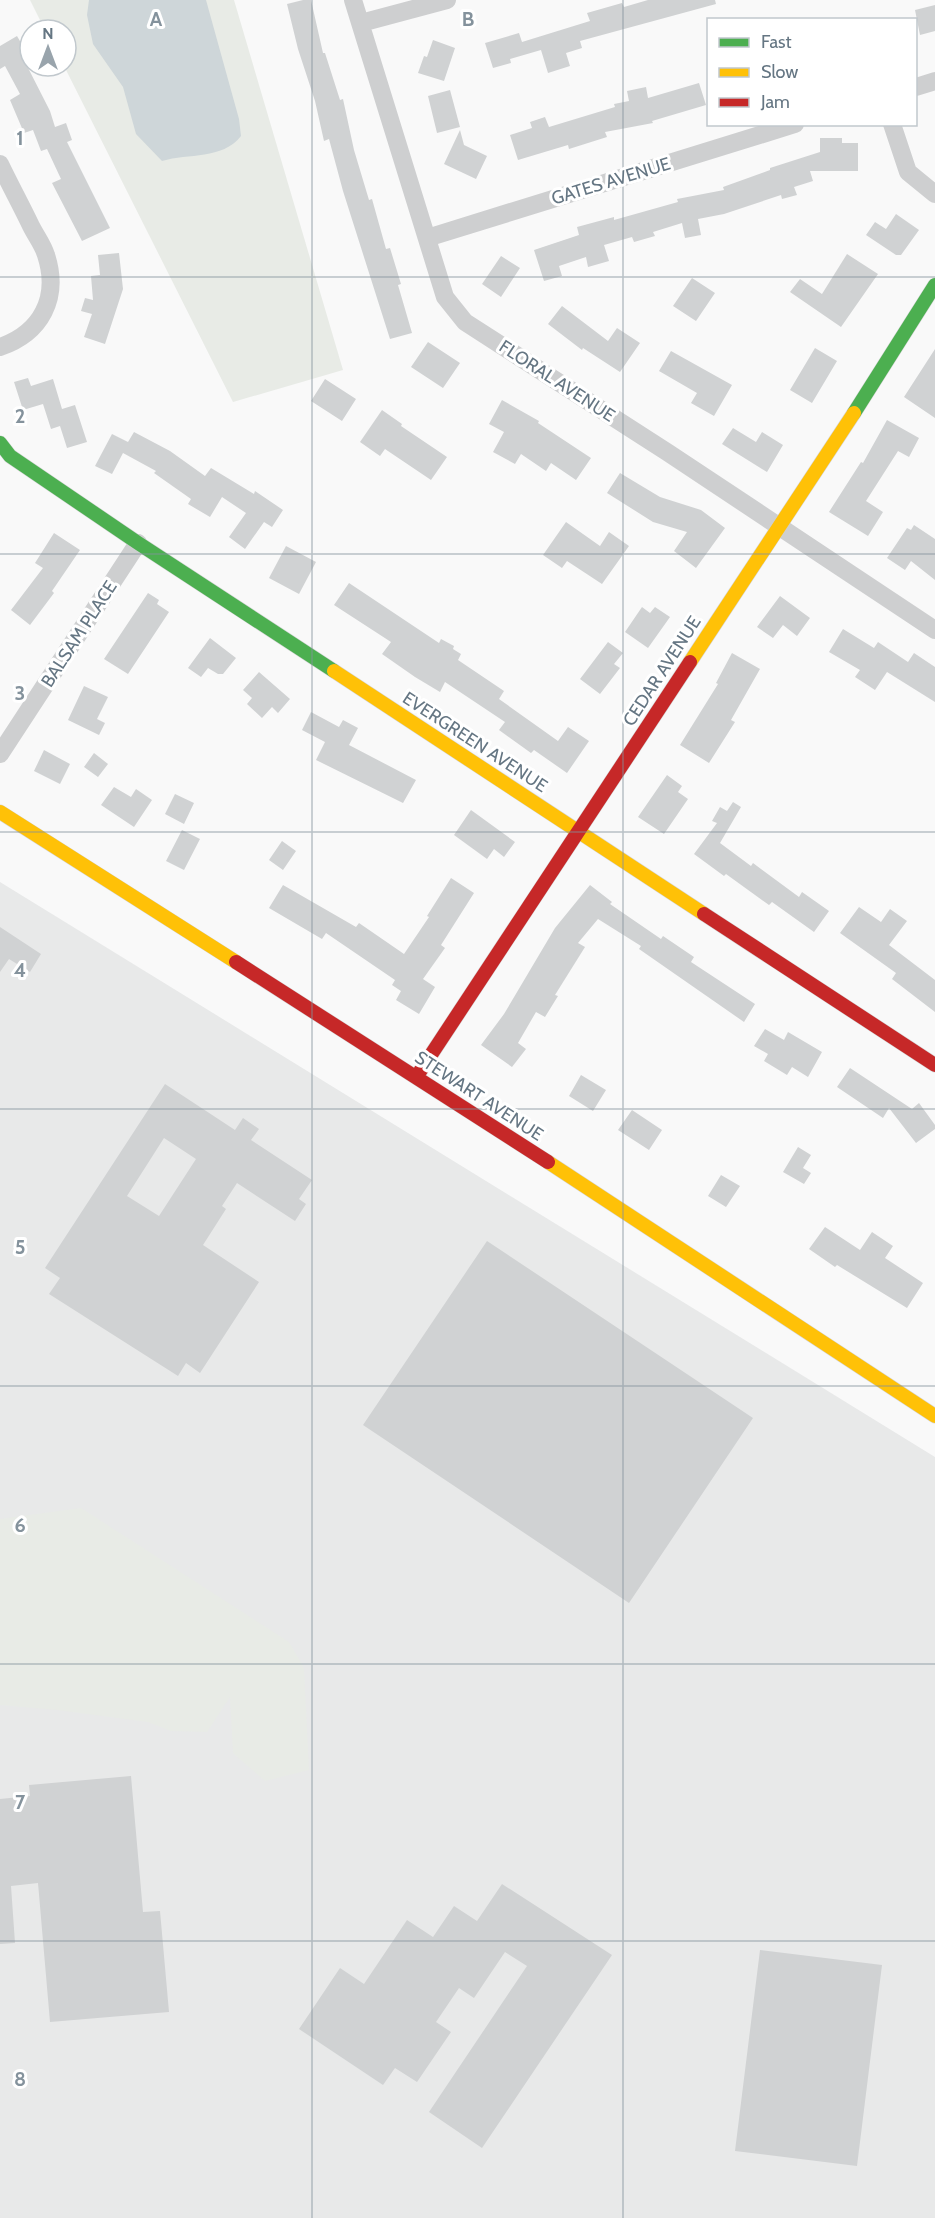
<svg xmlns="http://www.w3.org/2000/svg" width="935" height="2218" font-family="Cabin,sans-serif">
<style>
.built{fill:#e8e9e9}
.green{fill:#e8ebe6}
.water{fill:#ced6d9}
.building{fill:#d0d2d3;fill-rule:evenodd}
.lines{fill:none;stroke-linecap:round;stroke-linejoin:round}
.fast-casing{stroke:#d5d6d7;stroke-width:15}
.slow-casing{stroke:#d5d6d7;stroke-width:15}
.jam-casing{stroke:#d5d6d7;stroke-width:15}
.street{stroke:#cecfd0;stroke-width:18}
.fast{stroke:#4caf50;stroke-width:14}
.slow{stroke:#ffc107;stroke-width:14}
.jam{stroke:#c62828;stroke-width:14}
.grid{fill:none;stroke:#84929c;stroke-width:1.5;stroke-opacity:0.55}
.labels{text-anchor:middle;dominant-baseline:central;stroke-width:6;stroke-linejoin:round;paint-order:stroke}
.street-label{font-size:18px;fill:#657683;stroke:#fff}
.grid-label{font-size:20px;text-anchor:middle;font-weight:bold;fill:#84929c;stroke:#fff;stroke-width:6;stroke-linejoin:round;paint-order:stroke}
</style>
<rect width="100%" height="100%" fill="#f9f9f9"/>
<!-- built -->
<path class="built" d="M0 882 935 1457V2218H0Z"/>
<!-- green -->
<path class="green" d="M30 0H234L343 370 233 402 64 66H66V30H45Z
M81 1508 289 1642 304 1668 309 1770 265 1781 233 1753 230 1697 207 1732 171 1731 148 1722 57 1710 0 1705V1519Z"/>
<!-- water -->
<path class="water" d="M89 0H206L239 119 241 136C222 160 189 153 162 161L136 134 123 87 93 44 87 15Z"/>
<!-- building -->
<path class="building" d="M303 0H311L323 53H325L340 100 343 99 354 150 369 200 372 199 386 249 390 248 401 284 398 285 412 333 390 339 343 191 329 139 324 141 315 101 298 49 287 4Z
M648 0H715L716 4 580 41 582 48 566 53 570 66 548 73 541 50 510 59 511 63 493 68 485 43 519 33 522 42 590 21 587 13 622 3 624 7Z
M935 5V31L920 35 915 10Z
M17 36 27 53 22 56 50 111 55 127 66 123 72 140 67 142 110 228 82 241 52 183 61 179 47 149 41 151 33 130 24 133 10 100 20 94 5 66 0 69V46Z
M433 40 455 48 444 81 418 73 424 56 427 57Z
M699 83 706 105 652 121 653 123 605 132 607 137 569 149 568 145 518 160 510 135 532 128 530 122 545 117 549 127 615 107 614 104 629 101 627 91 646 87 648 98Z
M450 90 460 127 437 133 428 96Z
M460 130 464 145 487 156 476 179 444 164Z
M820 138H842V143H858V171H810L813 181 794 187 797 195 782 199 781 195 724 214 698 219 701 235 685 238 682 223 653 232 655 236 634 242 632 237 604 245 609 261 588 267 586 257 559 266 562 276 544 281 534 250 579 235 577 227 614 217V220L678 202 677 199 724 190 723 187 770 170V168L820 152Z
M896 214 919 230 901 255H896L866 235 875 222 886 229Z
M119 253 123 289 105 344 84 337 92 314 81 311 85 298 93 300 91 276 100 275 98 255Z
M847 254 878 274 841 327 790 292 800 279 822 294Z
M501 256 520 268 501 297 482 284Z
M692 278 715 293 696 321 673 306Z
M562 306 608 341 617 328 640 343 620 372 583 348 582 350 548 324Z
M428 342 460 363 443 388 411 367Z
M815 348 837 361 812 403 790 390Z
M935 349V418L904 397Z
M671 351 732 385 714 416 691 403 697 393 659 371Z
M28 378 31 386 53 379 62 409 75 405 87 442 67 448 60 426 51 429 43 404 23 410 14 382Z
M325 379 356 399 342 421 311 401Z
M502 400 539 421 538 423 591 458 576 480 551 463 546 471 521 454 515 464 493 452 504 432 489 424Z
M382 410 402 424 401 426 447 457 431 480 385 449 380 456 360 442Z
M887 420 919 438 909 457 898 451 866 501 883 512 868 536 829 512 861 462 863 463Z
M733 428 756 442 762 432 783 445 767 472 722 444Z
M134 432 170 451 205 476 211 468 254 494 255 491 283 510 272 527 264 522 245 549 229 537 246 513 222 497 210 517 188 504 191 499 154 473 156 471 123 453 112 474 95 466 112 434 128 442Z
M620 473 660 497 701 510 725 528 696 568 674 551 687 532 653 522 607 493Z
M566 522 600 546 609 532 629 546 602 584 567 561 562 568 543 555Z
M914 525 935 539V580L911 561 905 570 887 558 907 528 911 530Z
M54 533 80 550 52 591 54 593 30 625 11 610 43 568 35 563Z
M286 546 316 562 299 594 269 578Z
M349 583 439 643 441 639 454 646 453 649 461 654 458 660 504 691 499 699 558 741 568 727 589 741 567 773 534 750 531 753 499 730 505 722 445 682 440 692 415 677 382 654 391 642 334 605Z
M148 593 159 600 157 604 169 612 128 674 104 659Z
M780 596 810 618 797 636 783 625 773 638 757 627Z
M642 607 650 613 655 607 670 617 648 648 625 632Z
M843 629 874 648 878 642 908 662 914 653 935 667V702L887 672 875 690 855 677 860 670 829 652Z
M210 638 236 658 223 674H218L208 668 201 677 188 668Z
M608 642 623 653 614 664 620 668 600 694 580 679Z
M732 653 760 669 731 720 735 722 709 763 680 745 718 684 716 683Z
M259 672 290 699 278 713 272 707 262 718 247 704 252 698 243 690Z
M84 686 108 697 97 719 105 723 99 735 68 720Z
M311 712 339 727 343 720 358 728 349 745 416 780 403 803 316 760 325 742 302 730Z
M44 750 70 764 60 784 34 771Z
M94 753 108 764 98 777 84 767Z
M667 775 682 786 678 792 688 799 664 834 638 817Z
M114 787 131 797 136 789 152 800 134 827 101 805Z
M175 794 194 803 184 824 165 814Z
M733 802 741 807 720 843 751 866 753 863 799 897 802 892 829 911 814 932 772 902 769 905 726 874 724 876 694 854 717 823 712 821 720 807 727 811Z
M471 810 515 842 504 857 494 849 487 859 454 835Z
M182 830 200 839 184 870 166 861Z
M282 841 296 851 283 870 269 860Z
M451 878 474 893 441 945 445 948 423 979 435 987 419 1014 396 1000 401 991 392 985 395 980 326 933 322 939 269 908 283 885 356 927 359 923 404 954 429 917 427 916Z
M590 885 612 902 610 904 661 939 663 936 694 957 691 962 755 1004 744 1022 639 949 641 946 598 919 578 943 585 947 555 995 558 996 545 1017 536 1012 518 1043 526 1049 512 1067 481 1045 504 1014 555 928Z
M859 907 881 922 890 909 907 921 889 945 935 980V1012L892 979 896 973 840 933Z
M0 927 41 954 30 972 9 959 0 972Z
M765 1029 784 1040 788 1032 822 1052 808 1077 792 1067 787 1075 764 1061 768 1054 754 1046Z
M850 1068 912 1109 919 1103 935 1125V1129L916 1143 889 1108 883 1118 837 1087Z
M581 1075 606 1090 593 1111 569 1096Z
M165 1084 235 1130 243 1118 259 1129 251 1140 312 1180 299 1199 306 1204 295 1221 237 1183 222 1206 226 1209 203 1245 259 1282 200 1373 186 1363 178 1376 49 1294 60 1278 45 1268ZM164 1138 196 1159 159 1216 127 1196Z
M632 1110 662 1130 649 1150 618 1130Z
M798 1147 811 1155 803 1168 811 1173 804 1184 783 1172Z
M721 1175 740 1186 726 1207 708 1196Z
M825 1227 860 1250 872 1232 893 1246 885 1258 923 1283 907 1308 837 1265 835 1267 809 1249Z
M487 1241 753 1418 629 1603 363 1425Z
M131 1776 143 1912 160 1911 169 2012 50 2022 38 1883 11 1886 15 1943 0 1944V1799L30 1796 29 1785Z
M502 1884 612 1955 482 2148 429 2112 527 1966 505 1952 474 1998 459 1988 436 2022 451 2032 417 2082 395 2068 383 2085 299 2029 340 1968 364 1984 407 1920 433 1937 454 1906 477 1921Z
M760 1950 882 1965 857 2166 735 2151Z"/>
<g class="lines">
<defs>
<path id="fast" d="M854 413 935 285
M0 443 10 456 138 543 334 671"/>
<path id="slow" d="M690 662 854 413
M334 671 704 914
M0 812 236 962
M548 1162 935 1416"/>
<path id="jam" d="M704 914 935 1065
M236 962 548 1162
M417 1076 690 662"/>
</defs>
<!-- fast casing -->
<use href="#fast" class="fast-casing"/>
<!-- slow casing -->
<use href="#slow" class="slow-casing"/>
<!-- jam casing -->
<use href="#jam" class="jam-casing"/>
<!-- street -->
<path class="street" d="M353 0 445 297 465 322 667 452 935 630
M361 23 447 0
M916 87 935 81
M892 124 908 172 935 194
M0 164C10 185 21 205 31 226 36 236 43 245 46 255 60 298 41 333 0 347
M427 238 795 124
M0 754 138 543"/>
<!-- fast -->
<use href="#fast" class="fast"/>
<!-- slow -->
<use href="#slow" class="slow"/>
<!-- jam -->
<use href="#jam" class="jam"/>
</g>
<!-- grid -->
<path class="grid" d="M312 0V2218M623 0V2218M0 277H935M0 554H935M0 832H935M0 1109H935M0 1386H935M0 1664H935M0 1941H935"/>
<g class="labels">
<!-- street labels -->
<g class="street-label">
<text transform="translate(611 181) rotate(-17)">GATES AVENUE</text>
<text transform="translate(557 381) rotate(33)">FLORAL AVENUE</text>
<text transform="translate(79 634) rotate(-57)">BALSAM PLACE</text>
<text transform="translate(662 671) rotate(-57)">CEDAR AVENUE</text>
<text transform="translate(475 742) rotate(33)">EVERGREEN AVENUE</text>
<text transform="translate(479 1096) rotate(33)">STEWART AVENUE</text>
</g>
</g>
<g class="grid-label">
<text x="156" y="26">A</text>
<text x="468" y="26">B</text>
<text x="20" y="145">1</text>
<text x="20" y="423">2</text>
<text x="20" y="700">3</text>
<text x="20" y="977">4</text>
<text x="20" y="1254">5</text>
<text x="20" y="1532">6</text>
<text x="20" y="1809">7</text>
<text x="20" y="2086">8</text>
</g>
<!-- legend -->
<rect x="707" y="18" width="210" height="108" fill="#ffffff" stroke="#c1c8cd" stroke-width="1.5"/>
<rect x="719" y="38" width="30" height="9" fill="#4caf50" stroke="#c1c8cd" stroke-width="1.5"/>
<text x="761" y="48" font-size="18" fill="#657683">Fast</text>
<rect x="719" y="68" width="30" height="9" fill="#ffc107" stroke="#c1c8cd" stroke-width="1.5"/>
<text x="761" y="78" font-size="18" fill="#657683">Slow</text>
<rect x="719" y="98" width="30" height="9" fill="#c62828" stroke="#c1c8cd" stroke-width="1.5"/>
<text x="761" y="108" font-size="18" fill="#657683">Jam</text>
<!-- north arrow -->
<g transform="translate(48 48)"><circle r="28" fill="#ffffff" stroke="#c1c8cd" stroke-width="1.5"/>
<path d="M0-4.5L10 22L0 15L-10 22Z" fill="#99a4ac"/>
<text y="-9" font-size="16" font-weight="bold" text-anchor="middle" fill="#657683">N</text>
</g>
</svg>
